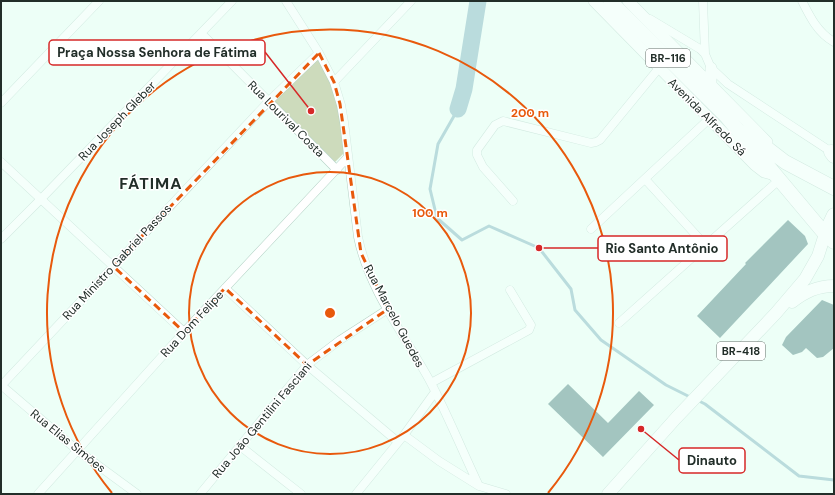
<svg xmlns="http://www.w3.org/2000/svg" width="835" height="495" font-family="'DM Sans',sans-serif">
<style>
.green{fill:#cddbbc}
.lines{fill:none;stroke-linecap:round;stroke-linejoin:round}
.stream{stroke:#7cb1bc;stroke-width:3}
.river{stroke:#7cb1bc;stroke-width:17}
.building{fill:#497f7c}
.street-casing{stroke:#b3d1c5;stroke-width:9}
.secondary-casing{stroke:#b3d1c5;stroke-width:12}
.primary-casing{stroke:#b3d1c5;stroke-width:13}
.highway-casing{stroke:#b3d1c5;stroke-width:15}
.street{stroke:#fff;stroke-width:8}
.secondary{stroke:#fff;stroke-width:11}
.primary{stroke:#fff;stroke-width:12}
.highway{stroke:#fff;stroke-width:14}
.marked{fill:none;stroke:#e8590c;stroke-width:3;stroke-dasharray:8 5;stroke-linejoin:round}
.ring{fill:none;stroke:#e8590c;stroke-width:2}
.labels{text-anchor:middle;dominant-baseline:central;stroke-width:3;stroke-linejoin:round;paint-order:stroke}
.shield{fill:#fff;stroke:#646d69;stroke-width:1}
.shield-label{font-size:11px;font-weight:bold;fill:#222e29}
.street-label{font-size:12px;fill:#222e29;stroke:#fff}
.district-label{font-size:16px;font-weight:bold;letter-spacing:1px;fill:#222e29;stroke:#fff}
.centre{fill:#e8590c;stroke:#fff;stroke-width:2}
.ring-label{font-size:12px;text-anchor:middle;font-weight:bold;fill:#e8590c;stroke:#fff;stroke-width:3;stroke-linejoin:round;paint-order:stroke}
.leader{fill:none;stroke:#d62828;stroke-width:1.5}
.callout-dot{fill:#d62828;stroke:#fff;stroke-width:1.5}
.callout{fill:#fff;stroke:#d62828;stroke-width:1.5}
.callout-label{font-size:13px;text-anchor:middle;font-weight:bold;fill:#222e29}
</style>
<rect width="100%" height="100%" fill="#edfff7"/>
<!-- green -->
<path class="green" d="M316 57 333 85 346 151 335 162 272 100Z"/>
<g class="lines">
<!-- stream -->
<path class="stream" d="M458 109 438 144 430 189 437 218 462 240 489 226 539 248 571 289 575 310 601 340 666 385 692 398
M697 400 705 404 799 476 834 480"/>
<!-- river -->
<path class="river" d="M458 109 464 89 478 1"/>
</g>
<!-- building -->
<path class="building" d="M788 220 805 236 808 244 720 338 697 316 746 264 745 263Z
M822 300 834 305V348L823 357 817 358 806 348 802 352 793 355 782 345 786 337Z
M568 384 608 423 639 391 654 405 603 457 548 404Z"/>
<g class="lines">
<defs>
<path id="street" d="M286 1 319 53 334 82 341 105 344 122 358 237C369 291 405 335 431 383 448 416 463 452 479 486L506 494
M703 1 705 54
M802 1C810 17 818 33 834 42
M650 19 700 49 705 54 711 68 728 84 833 153
M202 34 337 170
M334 82 411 1
M1 103 99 1
M1 162 184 332
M645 179 706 246
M513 201 483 167 477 155V150L495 125 503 121 591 143 596 142 600 140 659 68
M591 229 709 119
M1 239 41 199 232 1
M225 288 307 365 398 442
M619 323 779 180
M431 383 529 330 531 325 510 290
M1 385 77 450 137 494
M1 386 269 101 319 53
M404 435 439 461 479 486
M240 446 301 494
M38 494 184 332 348 157
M200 494 307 365 340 340 388 309
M356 494 404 435 435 392"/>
<path id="secondary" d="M594 1 755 165 764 172 775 175
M628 1 767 142
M711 85V68"/>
<path id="primary" d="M792 302C805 292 817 286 834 286
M608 494 676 418 776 313 805 279 818 256 825 234"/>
<path id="highway" d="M610 1 726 116 825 234 834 242
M746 132 785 162 834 188
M831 152 834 156
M825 234 834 215"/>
</defs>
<!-- street casing -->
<use href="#street" class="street-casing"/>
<!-- secondary casing -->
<use href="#secondary" class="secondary-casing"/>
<!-- primary casing -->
<use href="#primary" class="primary-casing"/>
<!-- highway casing -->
<use href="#highway" class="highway-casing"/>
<!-- street -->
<use href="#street" class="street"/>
<!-- secondary -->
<use href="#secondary" class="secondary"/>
<!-- primary -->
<use href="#primary" class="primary"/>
<!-- highway -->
<use href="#highway" class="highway"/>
</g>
<!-- marked area -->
<path d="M0 0H835V495H0ZM319 53 334 82 340 104 361 253 388 309 307 365 225 288 184 332 113 266Z" fill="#edfff7" fill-opacity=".55" fill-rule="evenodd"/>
<path class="marked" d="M319 53 334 82 340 104 361 253 388 309 307 365 225 288 184 332 113 266Z"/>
<!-- distance rings -->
<g class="ring">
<circle cx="330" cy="313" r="141"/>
<path d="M112 493A283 283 0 1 1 548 493"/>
</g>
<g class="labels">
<!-- shield labels -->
<g class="shield">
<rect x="646" y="49" width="44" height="18" rx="3"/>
<rect x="717" y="342" width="48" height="18" rx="3"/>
</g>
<g class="shield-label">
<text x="668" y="58">BR-116</text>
<text x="741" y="351">BR-418</text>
</g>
<!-- street labels -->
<g class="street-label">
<text transform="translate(707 117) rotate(45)">Avenida Alfredo Sá</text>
<text transform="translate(286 119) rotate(45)">Rua Lourival Costa</text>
<text transform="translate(117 121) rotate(-46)">Rua Joseph Gleber</text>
<text transform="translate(117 262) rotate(-47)">Rua Ministro Gabriel Passos</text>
<text transform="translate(394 316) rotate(62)">Rua Marcelo Guedes</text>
<text transform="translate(192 324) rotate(-47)">Rua Dom Felipe</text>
<text transform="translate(262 420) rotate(-50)">Rua João Gentilini Fasciani</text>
<text transform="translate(68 441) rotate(39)">Rua Elias Simões</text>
</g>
<!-- district labels -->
<g class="district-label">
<text x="151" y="183">FÁTIMA</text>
</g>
</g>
<circle cx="330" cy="313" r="6" class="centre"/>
<g class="ring-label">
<text x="530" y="117">200 m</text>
<text x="430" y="217">100 m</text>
</g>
<!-- callouts -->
<path class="leader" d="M311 111L265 52M539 248L598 248M641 429L679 460"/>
<g class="callout-dot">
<circle cx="311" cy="111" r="4"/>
<circle cx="539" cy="248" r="4"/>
<circle cx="641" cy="429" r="4"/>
</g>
<g class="callout">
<rect x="49" y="40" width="216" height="25" rx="4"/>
<rect x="598" y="236" width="129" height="25" rx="4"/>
<rect x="679" y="448" width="66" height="25" rx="4"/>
</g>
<g class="callout-label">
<text x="157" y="57">Praça Nossa Senhora de Fátima</text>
<text x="662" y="253">Rio Santo Antônio</text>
<text x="712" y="465">Dinauto</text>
</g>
<!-- border -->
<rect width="835" height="495" fill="none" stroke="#222e29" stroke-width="4"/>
</svg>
